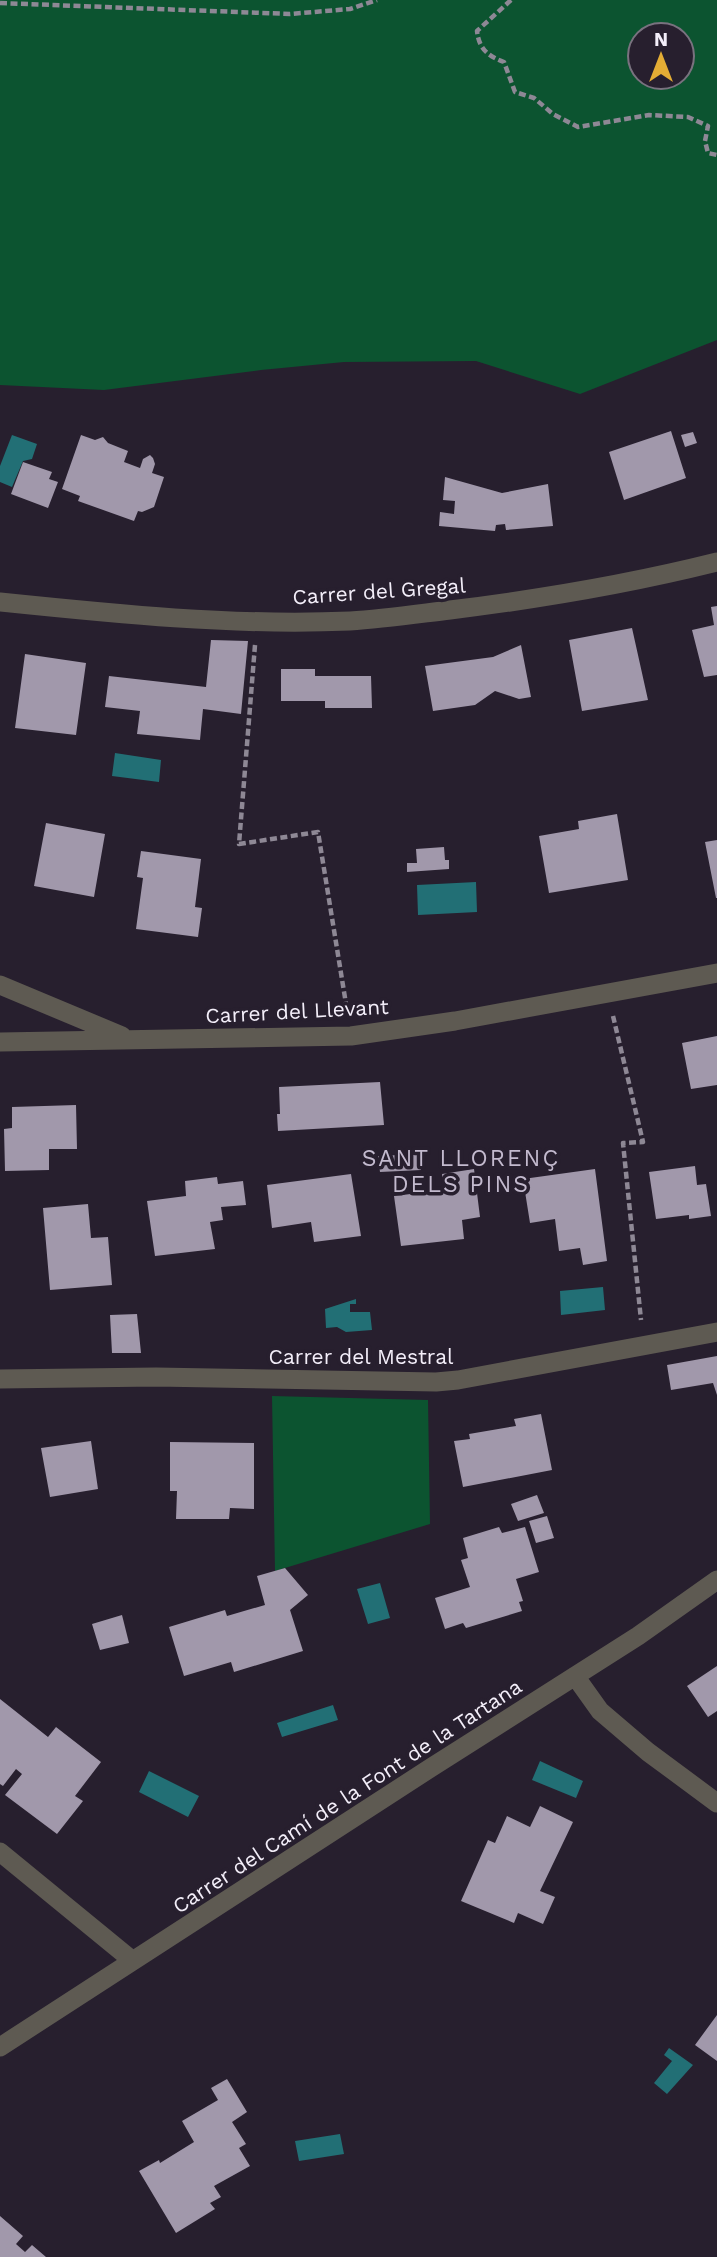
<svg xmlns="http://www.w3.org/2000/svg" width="717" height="2257" font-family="'Work Sans',sans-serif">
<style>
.green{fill:#0c5430;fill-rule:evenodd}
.water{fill:#226f75}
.building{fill:#a198ab}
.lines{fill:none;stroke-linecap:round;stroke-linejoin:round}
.path{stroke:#8e8895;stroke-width:4.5;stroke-dasharray:7 3.5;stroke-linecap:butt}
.minor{stroke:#5e5a52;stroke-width:19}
.labels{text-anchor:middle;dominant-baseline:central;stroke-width:7;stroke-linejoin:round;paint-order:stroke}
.street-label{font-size:21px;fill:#f3eef9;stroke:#271f2e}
.neighbourhood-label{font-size:23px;letter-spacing:2px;fill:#c3bace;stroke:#271f2e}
</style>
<rect width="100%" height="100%" fill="#271f2e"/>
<!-- green -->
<path class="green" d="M0 0H717V340L580 394 476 361 344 362 261 370 104 390 0 385ZM682 35V77H640V35Z
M272 1396 428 1400 430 1524 275 1571Z"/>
<!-- water -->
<path class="water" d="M12 435 37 444 32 459 23 461 12 487 0 482V466Z
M115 753 161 760 159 782 112 776Z
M476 882 477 912 418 915 417 885Z
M603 1287 605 1310 561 1315 560 1291Z
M356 1299V1304H350V1312H370L372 1330 346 1332 337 1327 326 1328 325 1309Z
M380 1583 390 1618 368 1624 357 1589Z
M333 1705 338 1720 282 1737 277 1723Z
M540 1761 583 1781 576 1798 532 1780Z
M149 1771 199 1796 188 1817 139 1792Z
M669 2048 693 2065 667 2094 654 2083 672 2061 664 2055Z
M340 2134 344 2154 299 2161 295 2141Z"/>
<!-- building -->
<path class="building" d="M671 431 686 478 624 500 609 452Z
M693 432 697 443 685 447 681 435Z
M81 435 95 440 103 437 108 443 128 451 124 462 140 468 143 459 150 455 153 458 155 464 152 473 164 477 154 507 142 512 138 511 134 521 78 501 80 496 62 489Z
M23 462 52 472 49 479 58 482 48 508 11 494Z
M445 477 502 493 548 484 553 526 506 530 505 524 496 525 495 531 439 526 440 512 454 514 455 501 443 500Z
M717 606V675L704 677 692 630 714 625 711 607Z
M632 628 648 700 582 711 569 640Z
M211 640 248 641 241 714 203 709 200 740 137 734 140 711 105 707 109 676 206 687Z
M521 645 531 697 519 699 495 691 475 705 433 711 425 666 493 657Z
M25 654 86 663 76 735 15 728Z
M281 669H315V676H371L372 708H325V701H281Z
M617 814 628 880 549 893 539 836 579 829 578 821Z
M46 823 105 834 94 897 34 886Z
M717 840V898H716L705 842Z
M444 847 445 860H449V869L407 872V863H417L416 849Z
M141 851 201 859 195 907 202 908 198 937 136 929 143 878 137 877Z
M717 1036V1085L691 1089 682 1043Z
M380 1082 384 1125 278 1131 277 1114H280L279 1087Z
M76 1105 77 1149H49V1170L5 1171 4 1129 12 1128V1107Z
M420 1154 421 1170 380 1172 378 1156Z
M695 1166 697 1185 706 1184 711 1216 689 1219V1215L656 1219 649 1172Z
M474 1169 480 1217 462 1220 464 1239 401 1246 394 1196 444 1190 442 1174Z
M595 1169 607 1261 583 1265 580 1248 559 1251 555 1219 530 1223 523 1179Z
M351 1174 361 1236 314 1242 311 1222 272 1228 267 1185Z
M217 1177 218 1184 243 1181 246 1205 221 1207 223 1220 210 1222 215 1249 155 1256 147 1201 186 1196 185 1181Z
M88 1204 91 1238 108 1237 112 1285 50 1290 43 1208Z
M137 1314 141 1353H112L110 1315Z
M717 1356V1395L713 1383 671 1390 667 1365Z
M541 1414 552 1470 463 1487 454 1441 470 1439 469 1434 516 1426 514 1419Z
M91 1441 98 1489 50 1497 41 1448Z
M170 1442 254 1443V1509L230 1508 229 1519H176L177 1491H170Z
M537 1495 544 1513 518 1521 511 1504Z
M547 1516 554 1538 536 1543 529 1521Z
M499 1527 502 1533 525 1527 539 1572 516 1579 523 1601 519 1602 522 1611 466 1628 463 1623 445 1629 435 1598 470 1587 461 1560 468 1558 463 1538Z
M285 1568 308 1595 290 1610 303 1651 234 1672 231 1662 184 1676 169 1627 225 1610 227 1616 265 1605 257 1576Z
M122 1615 129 1643 100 1650 92 1624Z
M717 1666V1711L708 1717 687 1686Z
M0 1699 48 1737 56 1727 101 1762 75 1796 83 1801 57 1834 5 1795 22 1774 16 1769 3 1786 0 1784Z
M540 1806 573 1822 540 1891 555 1897 543 1924 518 1913 514 1923 461 1901 488 1840 495 1843 507 1816 530 1827Z
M717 2015V2061L695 2045Z
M227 2079 247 2112 232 2122 246 2144 239 2148 250 2166 214 2186 221 2197 210 2203 215 2209 176 2233 139 2171 159 2160 160 2163 194 2142 182 2121 218 2100 211 2088Z
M0 2216 23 2236 16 2244 25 2252 32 2245 46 2257H0Z"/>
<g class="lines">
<!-- path -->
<path class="path" d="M511 0 477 31C479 49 488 56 504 62L515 92 534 98 553 114 578 127 649 115 688 117 708 126 705 141 708 153 717 155
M0 3 290 14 350 9 377 0
M255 645 239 844 318 832 347 1010
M613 1016 643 1142 623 1143 641 1320"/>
<!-- minor -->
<path class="minor" d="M0 602C116 614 233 626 350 621 383 619 417 614 450 610 540 599 629 584 717 562
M0 985 122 1036
M0 1042 351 1036 455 1021 717 973
M0 1379 156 1377 436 1382 458 1380 717 1332
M575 1676 600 1711 648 1752 717 1803
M0 1852 133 1961
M0 2047 432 1767 638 1636 717 1580"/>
</g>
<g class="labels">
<!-- street labels -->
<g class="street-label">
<text transform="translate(379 591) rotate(-4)">Carrer del Gregal</text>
<text transform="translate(297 1011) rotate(-3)">Carrer del Llevant</text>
<text x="361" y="1356">Carrer del Mestral</text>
<text transform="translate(347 1796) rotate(-33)">Carrer del Camí de la Font de la Tartana</text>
</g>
<!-- neighbourhood labels -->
<g class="neighbourhood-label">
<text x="461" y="1158">SANT LLORENÇ<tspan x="461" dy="26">DELS PINS</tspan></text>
</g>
</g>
<!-- north arrow -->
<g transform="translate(661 56)"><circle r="33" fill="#271f2e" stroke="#79727f" stroke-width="2"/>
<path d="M0-5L12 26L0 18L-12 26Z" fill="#e4ad35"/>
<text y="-10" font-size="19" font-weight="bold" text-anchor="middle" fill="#f3eef9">N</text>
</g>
</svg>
